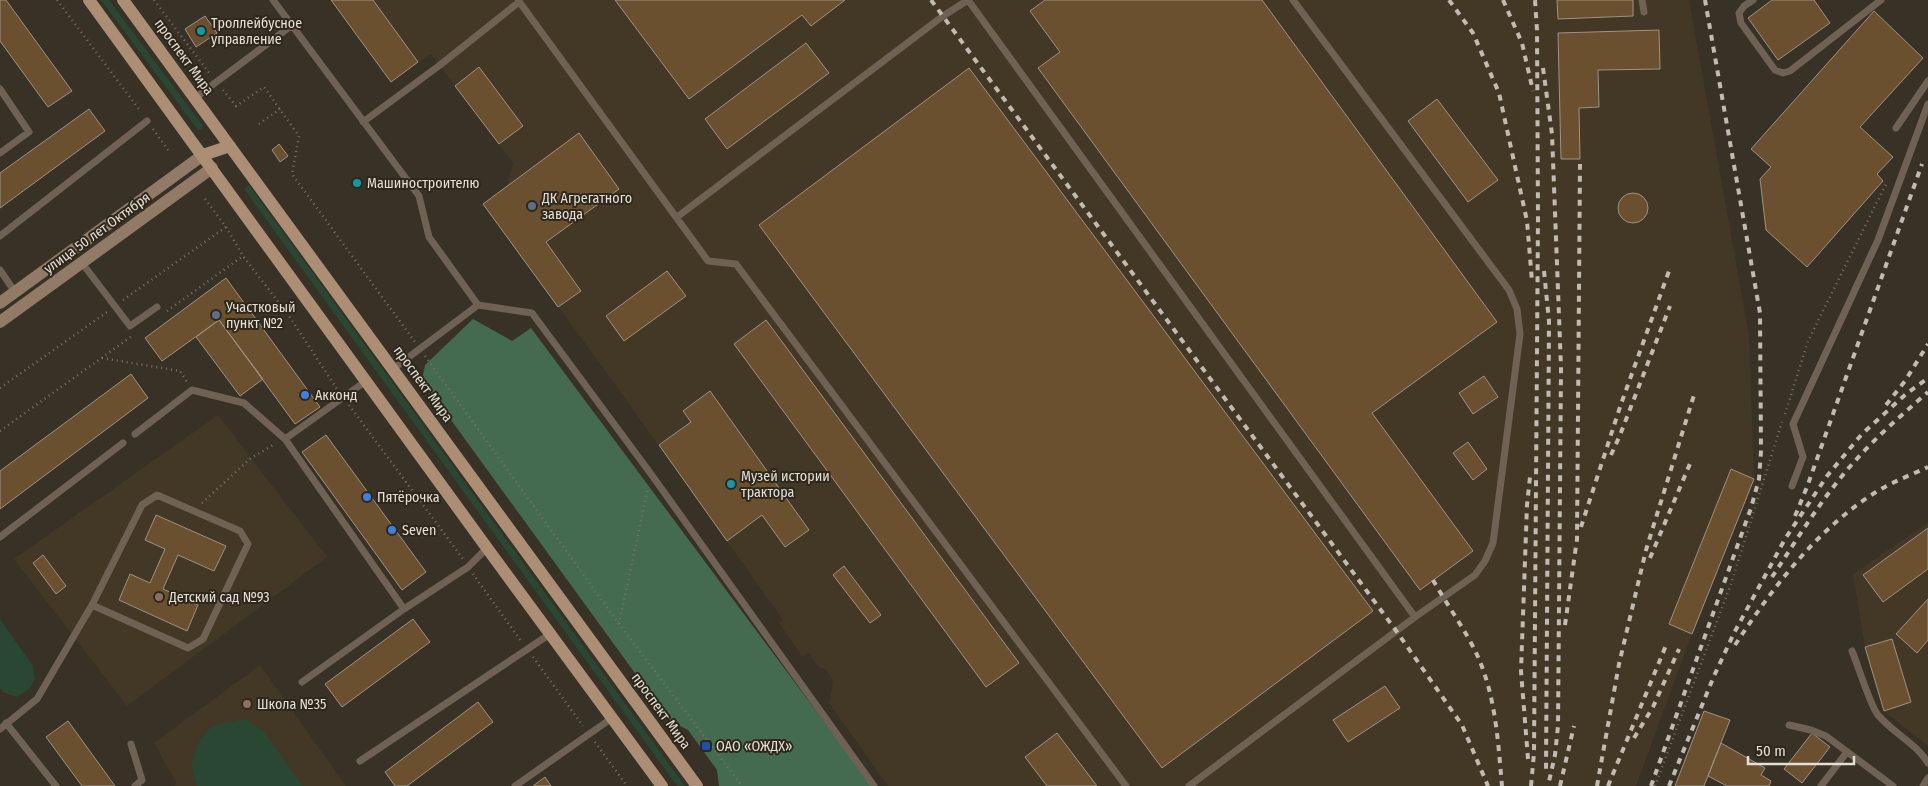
<svg xmlns="http://www.w3.org/2000/svg" width="1928" height="786" font-family="'Fira Sans Condensed',sans-serif">
<style>
.built{fill:#433826}
.green{fill:#294732}
.forest{fill:#446a50}
.building{fill:#6b502f;stroke:#9d9285}
.lines{fill:none;stroke-linecap:round;stroke-linejoin:round}
.path{stroke:#787268;stroke-width:2.5;stroke-dasharray:1 4;stroke-linecap:butt}
.lane{stroke:#6f6154;stroke-width:7}
.secondary{stroke:#917b66;stroke-width:12}
.primary{stroke:#ab8e74;stroke-width:12}
.rail{stroke:#c1bbb3;stroke-width:4;stroke-dasharray:6 6;stroke-linecap:butt}
.culture-dot{fill:#0f9aa8;stroke:#2e271b;stroke-width:2}
.service-dot{fill:#5c6f8a;stroke:#2e271b;stroke-width:2}
.shop-dot{fill:#3f7fe0;stroke:#2e271b;stroke-width:2}
.education-dot{fill:#8d6e63;stroke:#2e271b;stroke-width:2}
.transit-dot{fill:#1a4fb4;stroke:#2e271b;stroke-width:2}
.labels{text-anchor:middle;dominant-baseline:central;stroke-width:4;stroke-linejoin:round;paint-order:stroke}
.poi-label{font-size:14px;fill:#e4dfd7;stroke:#2e271b;text-anchor:start}
.street-label{font-size:14px;fill:#e4dfd7;stroke:#2e271b}
</style>
<rect width="100%" height="100%" fill="#383125"/>
<!-- built -->
<path class="built" d="M331 0H1689L1749 335 1754 479 1692 634 1636 786H888L829 703 833 682 830 675 825 669 818 667 809 653 802 656 779 623 783 620 609 376 483 204 507 186 513 163 431 54 391 82Z
M218 415 327 557 127 706 14 559Z
M1928 523V746L1884 711 1865 647 1853 574Z
M260 665 346 786H174L177 784 154 743Z"/>
<!-- green -->
<path class="green" d="M101 0H109L203 126 202 129 198 130Z
M249 185 685 786H677L244 189Z
M0 619 33 666 35 679 30 688 17 697 3 692 0 688Z
M245 719 264 732 303 786H197L191 764 200 739 212 726Z"/>
<!-- forest -->
<path class="forest" d="M473 319 512 341 531 328 872 786H719L717 770 688 730 669 720 422 380 425 365Z"/>
<!-- building -->
<path class="building" d="M0 0H6L72 91 48 107 0 41Z
M331 0H373L418 62 391 82Z
M615 0H845L811 26 802 15 689 99Z
M1045 0H1262L1497 322 1372 413 1473 551 1420 590 1038 68 1060 52 1030 11Z
M1557 0H1633V16L1558 19Z
M1772 0H1814L1830 23 1778 60 1748 18Z
M1874 11 1923 58 1860 127 1893 157 1877 174 1883 181 1807 267 1766 230 1760 179 1771 167 1751 149Z
M205 16 217 33 196 47 185 29Z
M1659 30 1660 69 1598 70 1599 107 1579 108 1580 159H1561L1558 33Z
M806 43 829 73 727 149 705 119Z
M479 67 523 126 499 144 455 86Z
M969 68 1373 611 1162 768 759 225Z
M1437 99 1498 180 1468 202 1408 121Z
M89 109 105 131 0 208V173Z
M579 133 619 189 546 242 581 291 558 307 483 204Z
M279 144 288 156 280 162 272 150Z
M1618 208a15 15 0 1 1 30 0a15 15 0 1 1-30 0Z
M667 271 686 296 624 341 606 316Z
M226 278 320 407 295 424 219 320 162 361 145 338Z
M219 320 263 379 240 396 196 337Z
M766 320 1019 663 986 687 734 344Z
M131 374 148 398 0 509V471Z
M1484 376 1498 397 1473 414 1459 393Z
M710 391 809 530 785 547 762 515 727 541 659 445 691 422 683 411Z
M326 435 426 572 402 590 302 452Z
M1468 442 1487 469 1473 480 1453 453Z
M1731 469 1754 479 1692 634 1669 624Z
M156 515 226 546 214 571 178 555 163 589 198 605 187 631 119 600 130 574 150 583 165 549 145 540Z
M1928 528V569L1883 602 1863 575Z
M43 555 66 586 56 594 33 563Z
M844 566 881 615 870 623 833 575Z
M1928 599V640L1917 653 1896 634Z
M413 619 430 642 342 707 325 684Z
M1892 639 1911 702 1884 711 1865 647Z
M1385 686 1400 708 1348 742 1333 720Z
M478 702 493 722 407 786H395L385 772Z
M1704 711 1730 720 1704 786H1675Z
M68 721 115 786H82L46 737Z
M1057 733 1097 786H1047L1025 757Z
M1812 733 1830 747 1802 783 1784 769Z
M1721 743 1765 768 1761 775 1771 781 1769 786H1727L1708 776Z
M545 777 551 786H533Z"/>
<g class="lines">
<!-- path -->
<path class="path" d="M57 0 141 112
M154 0 210 74
M223 90 236 106 264 87 299 136 292 174 415 342
M259 124 280 109
M153 129 168 150
M205 199 226 227 243 256 289 316 337 389
M123 300 226 227
M167 311 243 256
M425 356 619 624 742 786
M102 358 180 371 187 382
M0 388 107 312
M349 405 463 559
M1785 414 1808 341 1886 184
M0 431 132 336
M202 503 251 458 275 444
M473 574 521 641
M619 624 648 488
M533 657 583 726
M595 742 627 786
M1655 786 1731 584 1782 422"/>
<!-- lane -->
<path class="lane" d="M273 0 419 196 429 237 478 305 393 369
M518 0 708 261 736 264 1126 786
M1293 0 1509 290 1517 309 1520 334 1493 543 1485 561 1475 575 1415 617
M1642 0 1644 12
M1753 0 1744 6 1739 13 1741 23 1775 70 1783 73 1790 71 1881 0
M0 89 29 132 0 153
M195 98 291 26
M363 122 440 65 519 2
M1896 128 1928 81
M677 217 943 16 968 0 1415 617 1189 786
M0 236 147 121
M82 263 130 326 157 307
M0 270 15 292
M478 305 532 313 651 474 874 786
M135 434 192 390 244 403 285 439 404 609
M285 439 366 381
M1792 486 1803 457 1793 424 1878 240 1928 104
M0 537 123 443
M1852 651C1858 665 1870 705 1878 715 1893 733 1916 743 1928 763
M302 682 404 609 468 567 487 548
M6 723 56 786
M1789 725 1811 730 1826 736 1893 786
M0 729 37 699 92 605 142 505 157 495 240 531 248 544 203 639 188 648 92 605
M131 744 142 780 135 786
M360 761 550 634
M515 786 612 718
M1821 786 1847 752
M1923 786 1928 778"/>
<!-- secondary -->
<path class="secondary" d="M0 303 203 155
M0 322 212 168"/>
<!-- primary -->
<path class="primary" d="M89 0 487 548 662 786
M123 0 697 786
M203 155 230 146"/>
<!-- rail -->
<path class="rail" d="M931 0 1397 632 1462 725 1488 786
M1449 0 1473 33 1499 93 1527 221 1532 281
M1503 0 1522 43 1533 91
M1543 68 1552 134 1561 368 1558 726 1555 755 1548 786
M1544 271 1549 321 1546 771
M1886 405 1905 381 1928 344
M1611 455 1620 435 1670 306
M1795 516 1807 487 1922 164
M1581 527 1621 404 1669 271
M1650 558 1692 459
M1772 577C1798 538 1823 496 1855 461 1877 436 1903 414 1928 392
M1433 580C1447 605 1467 632 1478 657 1496 698 1498 742 1502 786
M1565 625 1577 539 1580 164
M1735 645C1774 586 1816 530 1876 492 1892 482 1911 475 1928 467
M1634 738 1653 707 1679 649
M1528 759 1521 671 1527 505 1530 477
M1531 786 1534 753 1538 216 1537 30 1535 0
M1560 786 1574 726
M1597 786 1619 664 1646 550 1694 395
M1608 786 1667 643
M1651 786 1751 508 1759 479 1761 451 1760 313 1705 0
M1669 786 1714 676 1734 633 1785 539 1827 476 1862 434 1906 394 1928 378"/>
</g>
<!-- markers -->
<g class="culture-dot">
<circle cx="201" cy="31" r="5"/>
<circle cx="357" cy="183" r="5"/>
<circle cx="731" cy="484" r="5"/>
</g>
<g class="service-dot">
<circle cx="532" cy="206" r="5"/>
<circle cx="216" cy="315" r="5"/>
</g>
<g class="shop-dot">
<circle cx="305" cy="395" r="5"/>
<circle cx="367" cy="497" r="5"/>
<circle cx="392" cy="530" r="5"/>
</g>
<g class="education-dot">
<circle cx="159" cy="597" r="5"/>
<circle cx="247" cy="704" r="5"/>
</g>
<rect class="transit-dot" x="701" y="741" width="10" height="10" rx="2.5"/>
<g class="labels">
<!-- poi labels -->
<g class="poi-label">
<text x="211" y="23">Троллейбусное<tspan x="211" dy="16">управление</tspan></text>
<text x="367" y="183">Машиностроителю</text>
<text x="542" y="198">ДК Агрегатного<tspan x="542" dy="16">завода</tspan></text>
<text x="226" y="307">Участковый<tspan x="226" dy="16">пункт №2</tspan></text>
<text x="315" y="395">Акконд</text>
<text x="741" y="476">Музей истории<tspan x="741" dy="16">трактора</tspan></text>
<text x="377" y="497">Пятёрочка</text>
<text x="402" y="530">Seven</text>
<text x="169" y="597">Детский сад №93</text>
<text x="257" y="704">Школа №35</text>
<text x="716" y="746">ОАО «ОЖДХ»</text>
</g>
<!-- street labels -->
<g class="street-label">
<text transform="translate(184 57) rotate(54)">проспект Мира</text>
<text transform="translate(97 233) rotate(-36)">улица 50 лет Октября</text>
<text transform="translate(423 384) rotate(54)">проспект Мира</text>
<text transform="translate(661 711) rotate(54)">проспект Мира</text>
</g>
</g>
<!-- scale -->
<path d="M1748 756v8h106v-8" fill="none" stroke="#e4dfd7" stroke-width="2.5"/>
<text x="1756" y="756" font-size="15" fill="#e4dfd7" stroke="#2e271b" stroke-width="4" paint-order="stroke">50 m</text>
</svg>
